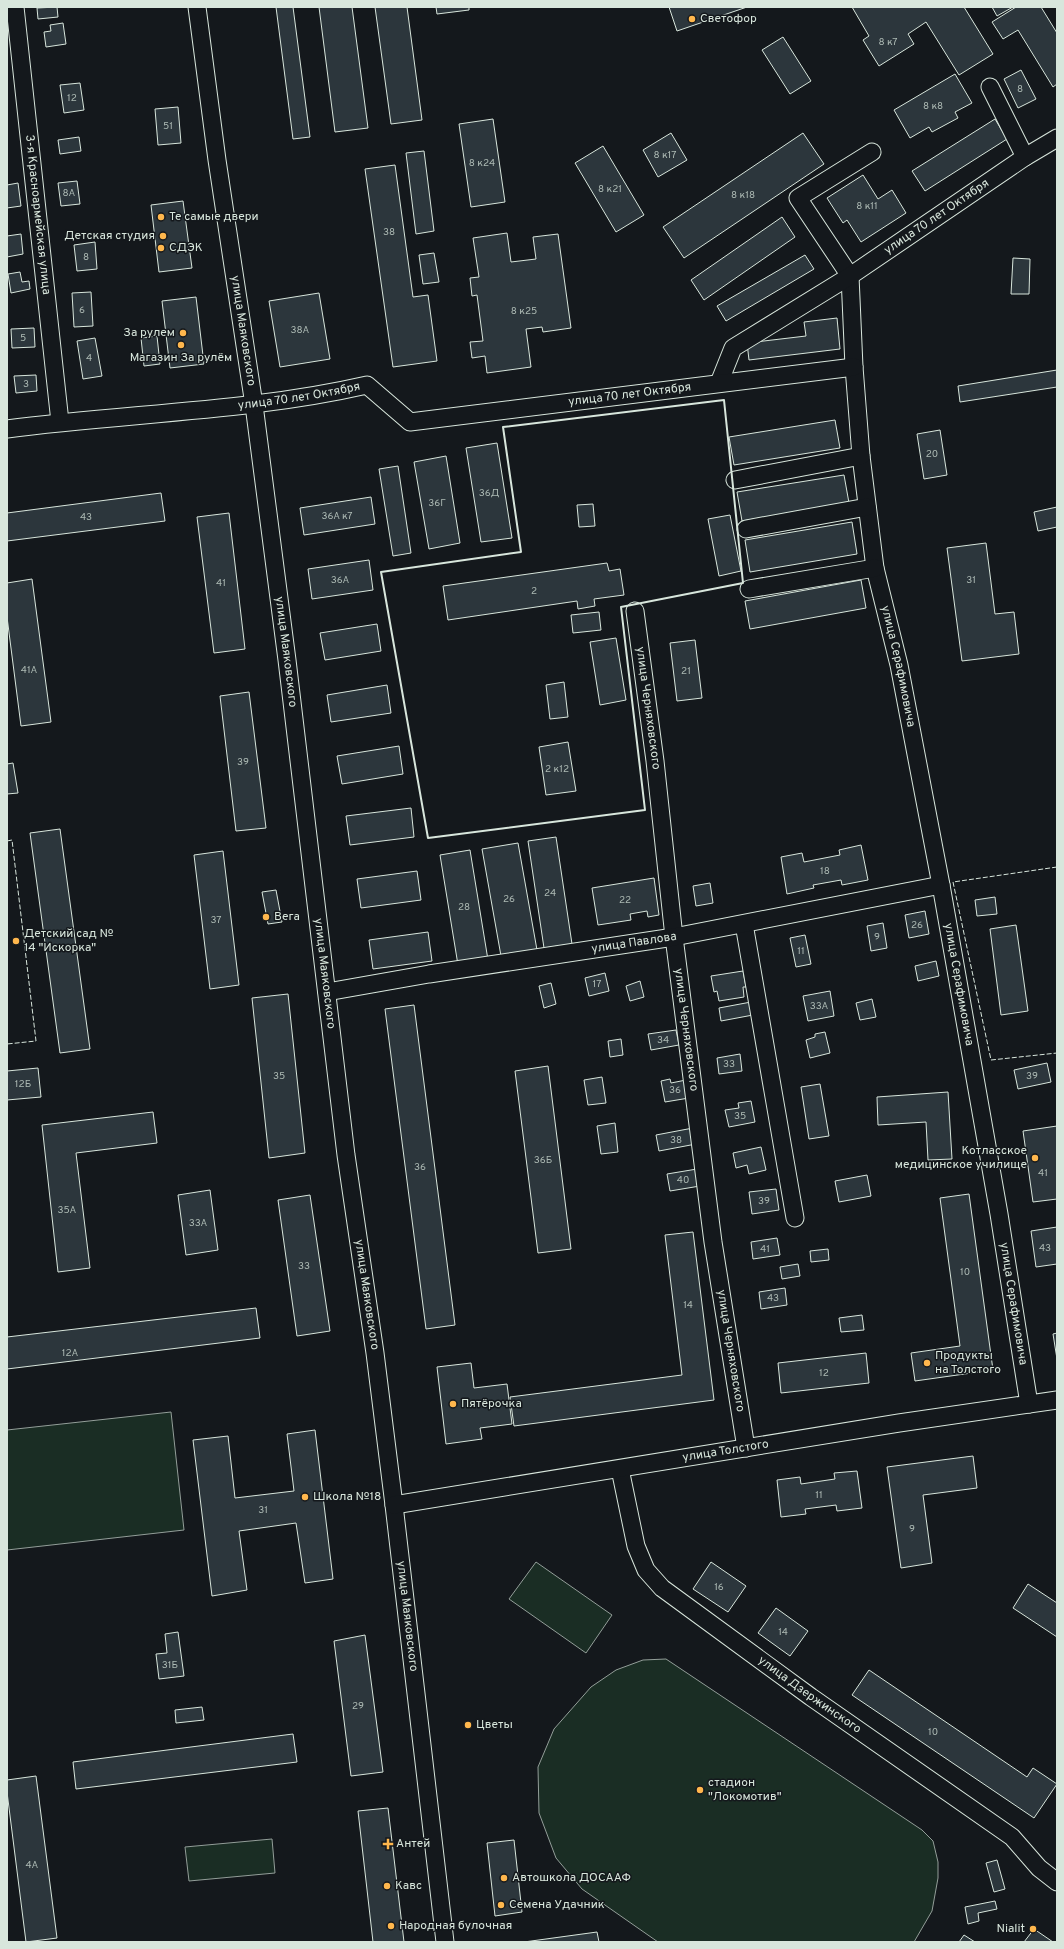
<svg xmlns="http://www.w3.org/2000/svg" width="1064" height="1949" font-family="Overpass,sans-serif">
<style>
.green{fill:#1a2d24;stroke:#939e99}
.building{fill:#2c363c;stroke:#d8e6dc}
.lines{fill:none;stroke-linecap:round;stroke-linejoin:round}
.minor-casing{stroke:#d8e6dc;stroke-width:19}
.minor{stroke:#14181c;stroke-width:17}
.fence{stroke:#d8e6dc;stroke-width:1;stroke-dasharray:5 2;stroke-linecap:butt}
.wall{stroke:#d8e6dc;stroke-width:2}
.poi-dot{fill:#ffb74d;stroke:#14181c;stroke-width:1.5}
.labels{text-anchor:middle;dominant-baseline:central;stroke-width:3;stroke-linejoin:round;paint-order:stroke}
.number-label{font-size:10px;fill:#adbab4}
.poi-label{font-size:12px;fill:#d8e6dc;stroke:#14181c;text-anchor:start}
.street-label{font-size:12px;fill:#d8e6dc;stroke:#14181c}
</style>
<rect width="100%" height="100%" fill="#14181c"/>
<!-- green -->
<path class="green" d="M171 1412 184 1530 7 1550V1430Z
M536 1562 612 1615 586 1653 509 1599Z
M666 1659 922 1830 933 1841 938 1862V1878L932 1911 914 1942H658L582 1889 556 1858 539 1813 538 1767 554 1729 591 1687 616 1670 643 1660Z
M272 1839 275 1873 189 1881 185 1847Z"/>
<!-- building -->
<path class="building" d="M57 7 58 17 38 19 37 8Z
M276 7H293L310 137 293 139Z
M319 7H352L368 128 335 132Z
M375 7H407L422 120 391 124Z
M436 7H469V10L437 14Z
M669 7H747L677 31Z
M852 7H964L993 54 959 75 926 22 908 34 914 44 879 66 863 40 869 36Z
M992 7H1013L997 16Z
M1016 7H1041L1057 33V84L1053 87 1018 30 1003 39 992 22Z
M63 23 66 44 46 47 44 32 51 31 50 25Z
M783 37 811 81 790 94 762 50Z
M1021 70 1036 99 1018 108 1004 79Z
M955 74 972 103 955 112 958 118 932 132 929 127 910 138 894 110Z
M80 83 84 110 64 113 60 85Z
M178 107 181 143 158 145 155 109Z
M493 119 505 202 471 207 459 124Z
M995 119 1007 139 925 191 912 171Z
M671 133 687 160 658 177 643 150Z
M803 133 824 164 684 258 663 227Z
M79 137 81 151 60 154 58 140Z
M603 146 644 215 616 232 575 163Z
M424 151 434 231 416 234 406 153Z
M395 165 413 297 428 295 437 361 393 367 365 169Z
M863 175 878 199 892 190 906 213 861 242 847 220 843 223 827 198Z
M77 181 80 204 61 206 58 183Z
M18 183 21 206 7 208V185Z
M183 201 192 268 159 272 151 205Z
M782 217 795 237 704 300 691 280Z
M507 233 511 262 536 259 533 237 558 234 571 328 543 332 542 327 526 329 531 367 487 373 485 356 472 358 470 342 483 341 477 295 472 296 470 278 479 277 473 238Z
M21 234 23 254 7 257V236Z
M95 242 97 269 77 271 74 245Z
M434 253 439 282 423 284 419 255Z
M805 255 814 269 726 321 717 306Z
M1013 258 1030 259 1029 294H1011Z
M20 272 22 282 29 281 30 289 11 293 8 274Z
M91 292 93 326 74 327 72 293Z
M319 293 330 359 280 367 269 301Z
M196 297 204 364 170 368 162 301Z
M837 318 840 349 749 360 747 343 806 336 804 322Z
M34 328 35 347 12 348 11 329Z
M157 336 160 364 144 366 141 338Z
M95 338 102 376 83 379 77 341Z
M1057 370V387L960 402 958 386Z
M36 375 37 391 16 393 14 376Z
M835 420 840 448 734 465 729 437Z
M940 430 947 475 924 479 917 434Z
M497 443 512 538 481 542 466 448Z
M446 456 460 543 429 549 414 462Z
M398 466 411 553 393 556 379 469Z
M844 475 849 503 742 521 737 492Z
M161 493 165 521 7 541V513Z
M371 497 375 524 304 535 300 508Z
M593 504 595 526 579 527 577 505Z
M1057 507V527L1038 531 1034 512Z
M229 513 245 649 214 653 197 517Z
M730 515 741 571 719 576 708 519Z
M852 522 857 554 750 572 745 540Z
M986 543 995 614 1014 612 1019 654 962 661 947 548Z
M369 560 373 590 312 599 308 569Z
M607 563 609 571 620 569 624 595 594 599 595 606 578 609 577 601 448 620 443 586Z
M32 579 51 722 21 726 7 617V583Z
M861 580 866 608 750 629 745 601Z
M599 612 601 630 573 633 571 615Z
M377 624 381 651 325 660 320 633Z
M616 638 626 700 600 705 590 642Z
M695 640 702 698 677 701 670 643Z
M564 682 568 717 550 719 546 685Z
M387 685 391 713 331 722 327 695Z
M249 692 266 828 236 831 220 696Z
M568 742 576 791 546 795 539 747Z
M399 746 403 774 342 784 337 756Z
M13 763 18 793 7 794V764Z
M411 808 414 837 350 845 346 816Z
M60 829 90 1049 60 1053 30 833Z
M556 837 572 944 544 948 528 841Z
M518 843 537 950 501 956 482 849Z
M861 845 868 880 842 885 841 880 813 885 814 888 787 894 781 857 802 853 804 862 840 855 839 850Z
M470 850 488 960 458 965 440 855Z
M223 851 239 985 210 989 194 855Z
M417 871 421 900 361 908 357 879Z
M654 878 659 915 648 917 647 911 630 914 631 920 598 925 592 888Z
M710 883 713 903 696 906 693 886Z
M276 890 282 922 268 924 262 892Z
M995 897 997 914 977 916 975 900Z
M925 911 929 934 909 938 905 915Z
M883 923 887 948 871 951 867 926Z
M1016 925 1028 1011 1001 1015 990 929Z
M428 932 432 961 373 969 369 940Z
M805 935 811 964 796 967 790 938Z
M936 961 939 976 918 981 915 966Z
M743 971 746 987H743L744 997 719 1001 717 991 714 992 711 976Z
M605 973 609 991 589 996 585 978Z
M640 981 644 997 630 1001 626 986Z
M551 983 556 1004 544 1008 539 986Z
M830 991 834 1016 808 1021 803 996Z
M288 994 305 1153 269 1158 252 998Z
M872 999 876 1017 860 1020 856 1003Z
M751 1002 753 1015 721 1021 719 1008Z
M414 1005 455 1325 426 1329 385 1009Z
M676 1030 679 1045 651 1050 648 1034Z
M825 1032 830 1053 810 1058 806 1040 815 1037V1034Z
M621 1039 623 1055 610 1057 608 1041Z
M740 1054 742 1071 719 1074 717 1058Z
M1047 1063 1051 1082 1018 1089 1014 1070Z
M548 1066 571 1249 538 1253 515 1071Z
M38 1068 41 1097 7 1100V1071Z
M602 1077 606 1103 588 1105 584 1080Z
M670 1079 671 1083 686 1080 689 1098 665 1102 661 1081Z
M820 1084 829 1136 809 1139 801 1087Z
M948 1092 952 1159 928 1160 926 1122 878 1125 877 1097Z
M751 1101 755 1122 729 1127 725 1110 739 1108 738 1103Z
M153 1112 157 1143 76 1153 90 1268 58 1272 42 1125Z
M615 1123 618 1152 601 1154 597 1126Z
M1057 1126V1199L1033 1202 1023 1131Z
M693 1128 696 1144 659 1151 656 1135Z
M761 1147 766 1170 749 1174 747 1165 736 1168 733 1153Z
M697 1169 700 1186 670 1191 667 1174Z
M867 1175 871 1196 839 1202 835 1181Z
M776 1189 779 1210 752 1214 749 1192Z
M210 1190 218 1250 186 1255 178 1195Z
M969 1194 993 1370 915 1381 911 1353 960 1346 940 1198Z
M310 1195 330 1331 297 1336 278 1200Z
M1057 1227V1264L1036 1267 1031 1231Z
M693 1232 714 1400 514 1426 510 1397 682 1375 665 1235Z
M777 1238 780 1255 753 1259 751 1242Z
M828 1249 829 1260 811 1262 810 1251Z
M798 1264 800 1276 782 1279 780 1267Z
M785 1288 787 1305 761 1309 759 1292Z
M256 1308 260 1338 7 1369V1337Z
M862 1315 864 1330 841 1332 839 1318Z
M1057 1333V1359L1053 1334Z
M866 1353 869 1383 781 1393 778 1363Z
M471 1363 474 1388 507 1384 512 1424 480 1428 482 1439 446 1444 437 1367Z
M315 1430 333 1579 305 1583 296 1523 239 1531 247 1590 212 1596 193 1440 228 1436 235 1498 294 1491 287 1434Z
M973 1456 977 1488 923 1495 932 1563 901 1568 887 1467Z
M857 1471 862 1508 837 1511 836 1505 805 1509 806 1514 781 1517 777 1480 800 1477 801 1484 835 1479 834 1473Z
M711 1562 746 1586 728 1612 693 1589Z
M1028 1584 1057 1603V1637L1013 1608Z
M776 1608 808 1631 790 1656 758 1633Z
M178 1632 184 1676 159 1679 156 1654 167 1653 165 1634Z
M365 1635 383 1772 351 1776 334 1641Z
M869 1670 1027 1777 1033 1768 1057 1784 1034 1818 852 1695Z
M202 1707 204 1720 176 1723 175 1710Z
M293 1734 297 1762 76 1789 73 1762Z
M36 1776 57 1938 26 1942 7 1792V1780Z
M388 1808 404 1942H373L358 1811Z
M514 1840 522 1912 495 1916 487 1843Z
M997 1860 1005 1889 994 1892 986 1863Z
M995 1901 997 1909 978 1913 979 1921 968 1924 965 1907Z
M1034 1929 1053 1942H1024Z
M597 1932 599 1942H524Z
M964 1935 975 1942H959Z"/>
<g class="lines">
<defs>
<g id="minor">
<path id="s1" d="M15 7 60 422"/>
<path id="s2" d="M197 7 217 160 254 405 287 660 346 1155 375 1353 394 1505 445 1942"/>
<path d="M990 87 1025 157"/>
<path id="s3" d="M872 152 798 198 850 276 854 367 861 456 875 568 899 665 941 885 999 1214 1029 1404"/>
<path id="s4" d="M719 383 733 348 850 276 1025 157 1057 138"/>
<path id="s5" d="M7 429C127 413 249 412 367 385L410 422 854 367"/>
<path d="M735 480 861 456"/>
<path d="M746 529 867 507"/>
<path d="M749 589 875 568"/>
<path id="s6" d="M635 611 655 761 674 937 713 1242 746 1448"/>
<path d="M744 924 795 1218"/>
<path id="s7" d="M327 992 429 974 674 937 941 885"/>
<path id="s8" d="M620 1469 636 1546 646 1570 662 1588 811 1697 1012 1837 1039 1868 1057 1882"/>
<path id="s9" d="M394 1505 899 1423 1057 1400"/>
</g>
</defs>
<!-- minor casing -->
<use href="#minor" class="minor-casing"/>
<!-- minor -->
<use href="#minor" class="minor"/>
<!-- fence -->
<path class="fence" d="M7 841 12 840 36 1041 7 1044
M1057 867 953 882 991 1060 1057 1053"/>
<!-- wall -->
<path class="wall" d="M724 400 743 583 621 607 645 810 428 838 381 572 521 552 503 427Z"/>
</g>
<!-- markers -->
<g class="poi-dot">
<circle cx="692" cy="19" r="4"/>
<circle cx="161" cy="217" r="4"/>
<circle cx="163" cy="236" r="4"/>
<circle cx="161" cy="248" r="4"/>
<circle cx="183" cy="333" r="4"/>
<circle cx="181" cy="345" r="4"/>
<circle cx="266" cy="917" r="4"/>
<circle cx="16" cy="941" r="4"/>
<circle cx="1035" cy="1158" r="4"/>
<circle cx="927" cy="1363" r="4"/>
<circle cx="453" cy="1404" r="4"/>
<circle cx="305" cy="1497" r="4"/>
<circle cx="468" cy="1725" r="4"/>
<circle cx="700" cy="1790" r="4"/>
<path d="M386 1838h4v4h4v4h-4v4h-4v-4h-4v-4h4z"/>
<circle cx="504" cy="1878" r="4"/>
<circle cx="387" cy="1886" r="4"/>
<circle cx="501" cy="1905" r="4"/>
<circle cx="391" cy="1926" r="4"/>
<circle cx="1033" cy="1929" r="4"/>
</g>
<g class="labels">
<!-- number labels -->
<g class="number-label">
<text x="888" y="42">8 к7</text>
<text x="1020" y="89">8</text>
<text x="72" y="98">12</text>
<text x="933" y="106">8 к8</text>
<text x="168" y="126">51</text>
<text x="665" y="155">8 к17</text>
<text x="482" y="163">8 к24</text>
<text x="610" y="189">8 к21</text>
<text x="69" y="193">8А</text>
<text x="743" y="195">8 к18</text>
<text x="867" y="206">8 к11</text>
<text x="389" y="232">38</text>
<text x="86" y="257">8</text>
<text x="82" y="310">6</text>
<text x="524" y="311">8 к25</text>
<text x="300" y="330">38А</text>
<text x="23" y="338">5</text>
<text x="89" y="358">4</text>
<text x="26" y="384">3</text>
<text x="932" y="454">20</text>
<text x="489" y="493">36Д</text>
<text x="437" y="503">36Г</text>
<text x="337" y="516">36А к7</text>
<text x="86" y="517">43</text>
<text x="340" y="580">36А</text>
<text x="971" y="580">31</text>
<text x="221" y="583">41</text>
<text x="534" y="591">2</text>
<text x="29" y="670">41А</text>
<text x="686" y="671">21</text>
<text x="243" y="762">39</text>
<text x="557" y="769">2 к12</text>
<text x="825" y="871">18</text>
<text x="550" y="893">24</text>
<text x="509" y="899">26</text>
<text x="625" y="900">22</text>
<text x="464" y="907">28</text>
<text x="216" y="920">37</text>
<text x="917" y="925">26</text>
<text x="877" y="937">9</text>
<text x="801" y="951">11</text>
<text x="597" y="984">17</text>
<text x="819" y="1006">33А</text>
<text x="663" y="1040">34</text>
<text x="729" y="1064">33</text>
<text x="279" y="1076">35</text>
<text x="1032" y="1076">39</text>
<text x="23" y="1084">12Б</text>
<text x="675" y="1090">36</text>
<text x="740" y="1116">35</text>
<text x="676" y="1140">38</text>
<text x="543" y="1160">36Б</text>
<text x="420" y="1167">36</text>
<text x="1043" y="1173">41</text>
<text x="683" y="1180">40</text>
<text x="764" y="1201">39</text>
<text x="67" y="1210">35А</text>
<text x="198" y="1223">33А</text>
<text x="1045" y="1248">43</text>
<text x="765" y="1249">41</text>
<text x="304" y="1266">33</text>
<text x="965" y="1272">10</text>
<text x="773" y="1298">43</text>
<text x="688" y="1305">14</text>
<text x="70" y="1353">12А</text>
<text x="824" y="1373">12</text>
<text x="819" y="1495">11</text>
<text x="263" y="1510">31</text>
<text x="912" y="1529">9</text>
<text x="719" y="1587">16</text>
<text x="783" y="1632">14</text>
<text x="170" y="1665">31Б</text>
<text x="358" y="1706">29</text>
<text x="933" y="1732">10</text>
<text x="32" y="1865">4А</text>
</g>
<!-- poi labels -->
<g class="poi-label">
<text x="700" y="19">Светофор</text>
<text x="169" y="217">Те самые двери</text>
<text x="155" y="236" text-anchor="end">Детская студия</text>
<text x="169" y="248">СДЭК</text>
<text x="175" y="333" text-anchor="end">За рулем</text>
<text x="181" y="358" text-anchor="middle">Магазин За рулём</text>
<text x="274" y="917">Вега</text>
<text x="24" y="934">Детский сад №<tspan x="24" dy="14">14 "Искорка"</tspan></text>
<text x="1027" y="1151" text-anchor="end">Котласское<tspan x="1027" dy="14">медицинское училище</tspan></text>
<text x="935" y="1356">Продукты<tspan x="935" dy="14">на Толстого</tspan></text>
<text x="461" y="1404">Пятёрочка</text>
<text x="313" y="1497">Школа №18</text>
<text x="476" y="1725">Цветы</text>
<text x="708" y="1783">стадион<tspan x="708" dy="14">"Локомотив"</tspan></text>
<text x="396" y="1844">Антей</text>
<text x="512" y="1878">Автошкола ДОСААФ</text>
<text x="395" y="1886">Кавс</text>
<text x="509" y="1905">Семена Удачник</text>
<text x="399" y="1926">Народная булочная</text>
<text x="1025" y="1929" text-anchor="end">Nialit</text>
</g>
<!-- street labels -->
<g class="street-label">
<text stroke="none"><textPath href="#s1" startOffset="209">3-я Красноармейская улица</textPath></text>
<text stroke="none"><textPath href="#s4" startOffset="280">улица 70 лет Октября</textPath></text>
<text stroke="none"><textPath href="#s2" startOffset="327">улица Маяковского</textPath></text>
<text stroke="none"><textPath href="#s5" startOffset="641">улица 70 лет Октября</textPath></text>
<text stroke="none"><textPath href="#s5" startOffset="294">улица 70 лет Октября</textPath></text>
<text stroke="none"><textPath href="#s2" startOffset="651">улица Маяковского</textPath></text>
<text stroke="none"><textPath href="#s3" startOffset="575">улица Серафимовича</textPath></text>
<text stroke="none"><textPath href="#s6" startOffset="98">улица Черняховского</textPath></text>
<text stroke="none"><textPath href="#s7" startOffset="311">улица Павлова</textPath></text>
<text stroke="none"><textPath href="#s2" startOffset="975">улица Маяковского</textPath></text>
<text stroke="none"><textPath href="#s3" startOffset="899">улица Серафимовича</textPath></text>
<text stroke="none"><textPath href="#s6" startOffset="422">улица Черняховского</textPath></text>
<text stroke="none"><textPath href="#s2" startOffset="1299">улица Маяковского</textPath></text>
<text stroke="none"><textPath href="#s3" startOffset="1223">улица Серафимовича</textPath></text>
<text stroke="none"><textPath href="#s6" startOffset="746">улица Черняховского</textPath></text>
<text stroke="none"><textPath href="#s9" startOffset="336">улица Толстого</textPath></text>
<text stroke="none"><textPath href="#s2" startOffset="1623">улица Маяковского</textPath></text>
<text stroke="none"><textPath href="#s8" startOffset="311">улица Дзержинского</textPath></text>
</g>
</g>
<!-- border -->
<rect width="1064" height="1949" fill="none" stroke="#d8e6dc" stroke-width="16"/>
</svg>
